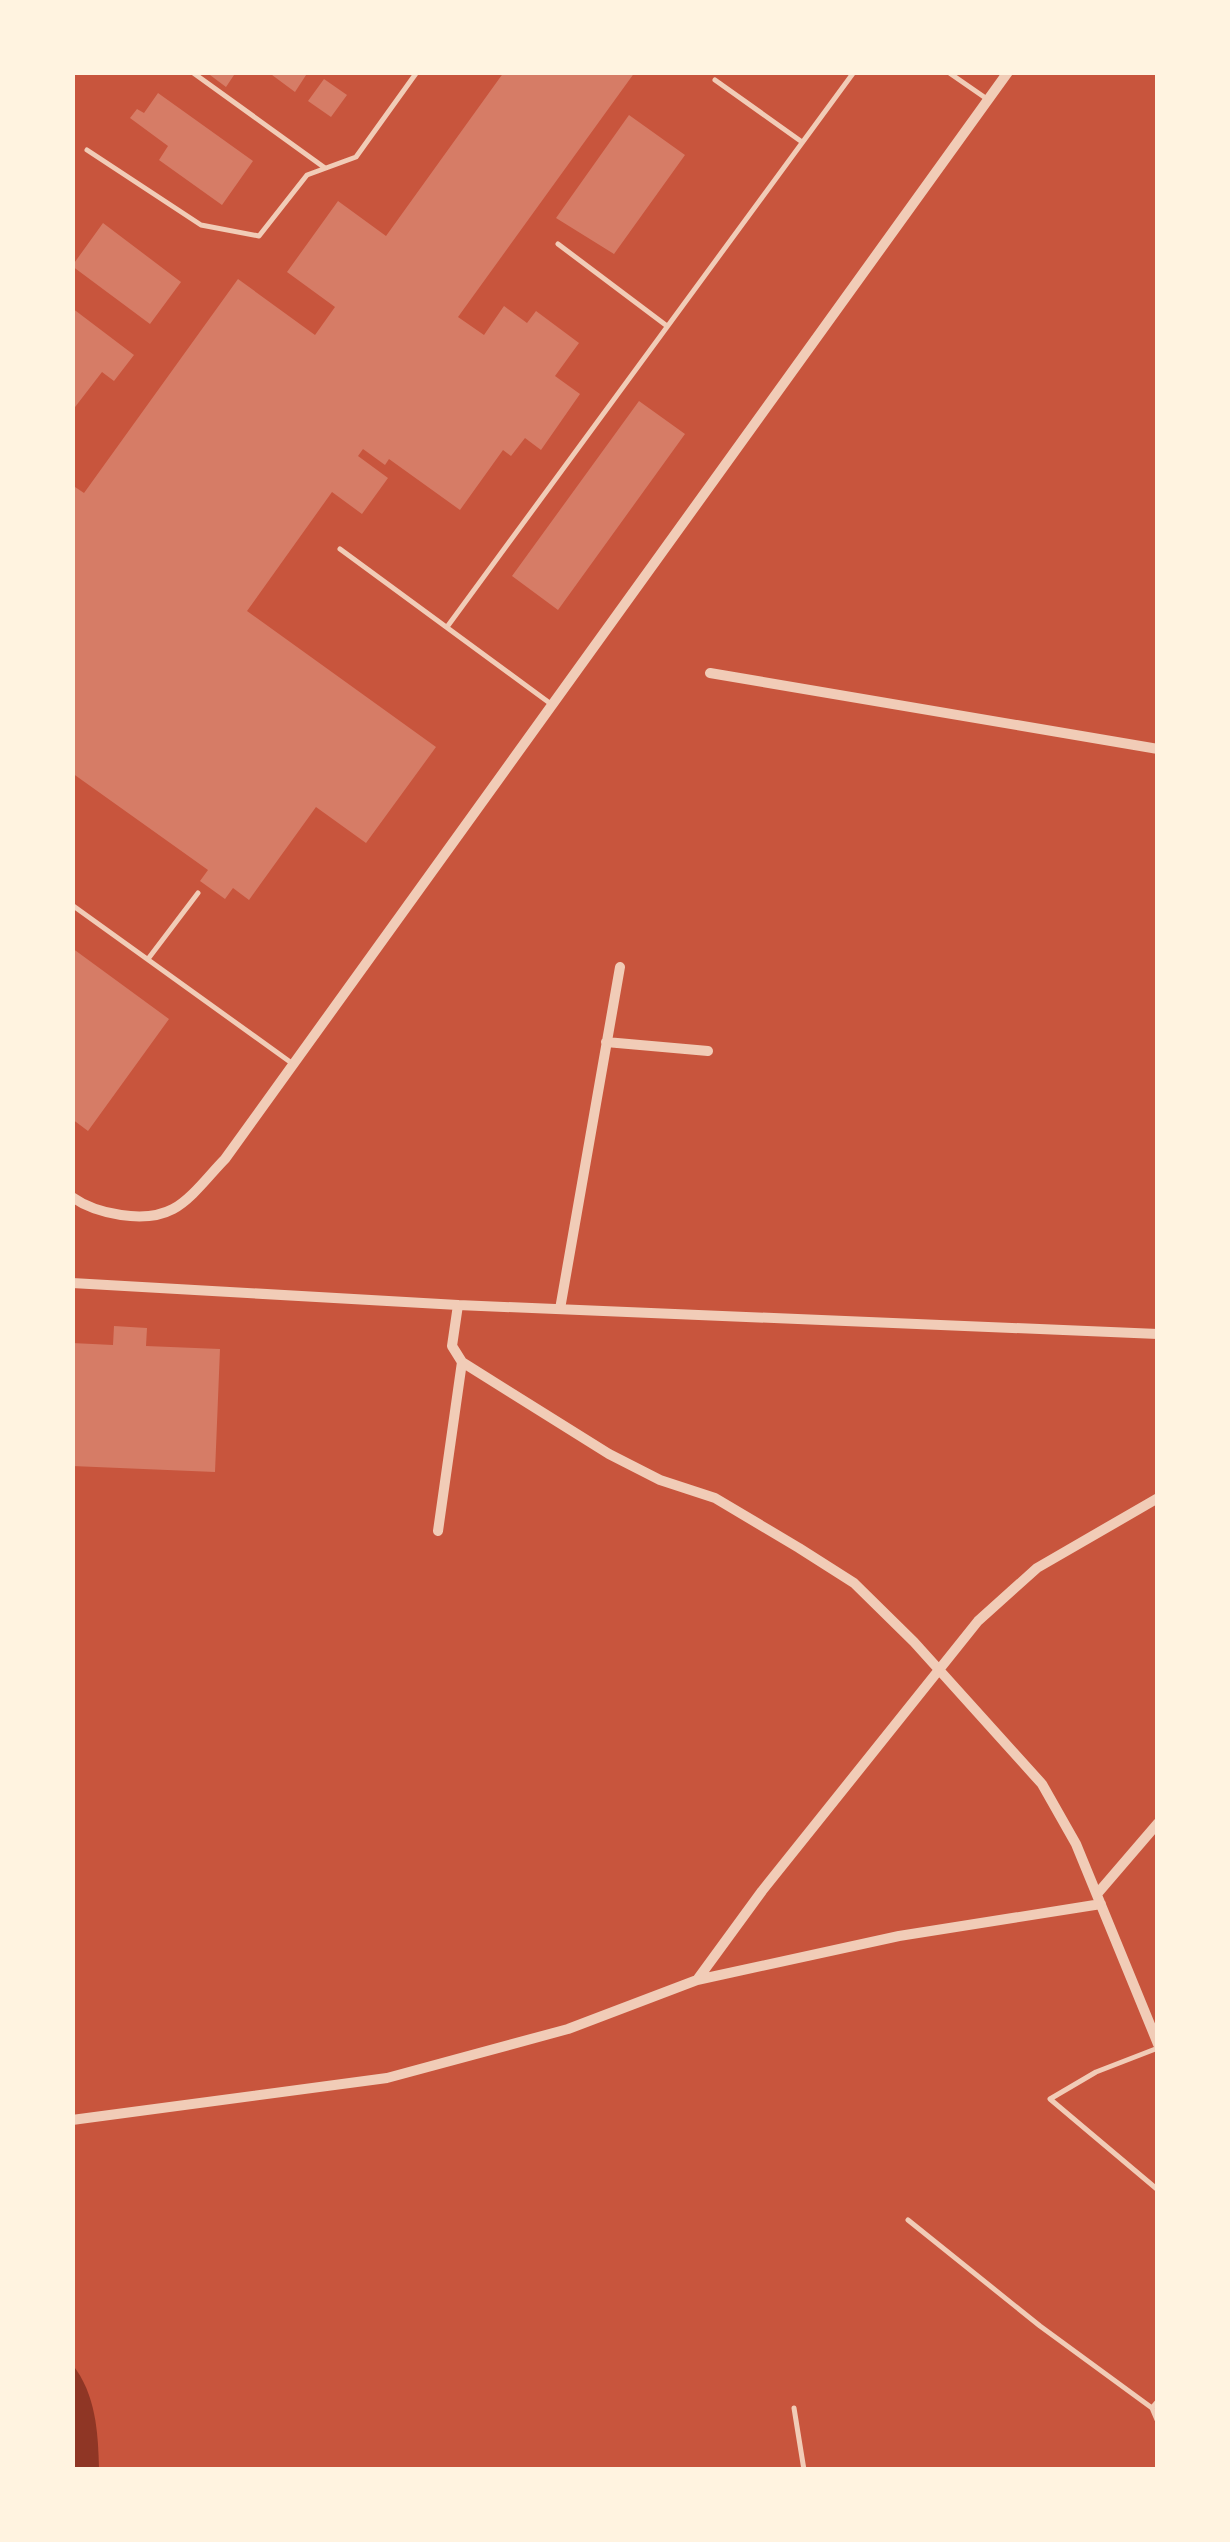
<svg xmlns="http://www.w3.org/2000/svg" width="1230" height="2542" font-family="Spectral,serif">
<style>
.water{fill:#8f3625}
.building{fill:#d67c66}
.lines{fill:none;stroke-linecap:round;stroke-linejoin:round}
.service{stroke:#f1ccb7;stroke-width:5}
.minor{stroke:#f1ccb7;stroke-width:10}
</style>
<rect width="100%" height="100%" fill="#c8553d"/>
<!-- water -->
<path class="water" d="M72 2364C96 2394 98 2432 99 2469H73Z"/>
<!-- building -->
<path class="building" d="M206 72H236L226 87Z
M268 72H308L295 92Z
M504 72H635L458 317 484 335 504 306 527 323 536 311 579 343 555 376 580 394 541 450 525 438 511 456 503 450 460 510 389 459 385 465 363 449 358 456 388 478 362 514 332 492 247 611 436 747 366 843 316 807 249 900 233 888 225 899 200 881 208 870 72 773V485L84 493 238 279 315 335 335 307 287 272 338 201 386 236Z
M324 79 347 95 331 117 308 101Z
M158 93 253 161 222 205 159 160 168 146 130 118 137 109 144 113Z
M629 115 685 155 614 254 556 218Z
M103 223 181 282 150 324 72 266Z
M72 308 134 355 114 381 102 372 72 411Z
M639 401 685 434 558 610 512 576Z
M72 948 169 1019 88 1131 72 1119Z
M114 1326 147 1328 146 1346 220 1349 215 1472 72 1466V1343L113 1345Z"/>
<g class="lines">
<!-- service -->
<path class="service" d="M192 72 325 168
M948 72 987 99
M715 80 802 142
M87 150 201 225 259 236 307 175 356 157 417 72
M558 244 667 326
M340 549 551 704
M447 627 854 72
M72 905 293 1064
M148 959 198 893
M1158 2048 1096 2072 1050 2099 1158 2190
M908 2220 1040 2326 1152 2408 1158 2401
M794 2408 804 2470
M1152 2408 1158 2422"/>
<!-- minor -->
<path class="minor" d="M710 673 1158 749
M606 1042 708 1051
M72 1197C96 1214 145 1224 173 1209 192 1199 210 1174 225 1159L1008 72
M72 1283 458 1305 1158 1334
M458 1305 452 1346 462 1362 609 1454 660 1480 715 1498 799 1548 854 1583 914 1642 1042 1784 1076 1844 1158 2044
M560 1309 620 967
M438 1531 462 1362
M1097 1894 1158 1823
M697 1980 899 1936 1101 1904
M72 2120 387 2078 568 2029 697 1980 762 1891 978 1621 1037 1568 1158 1498"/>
</g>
<!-- border -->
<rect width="1230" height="2542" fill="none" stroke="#fff3e0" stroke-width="150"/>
</svg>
